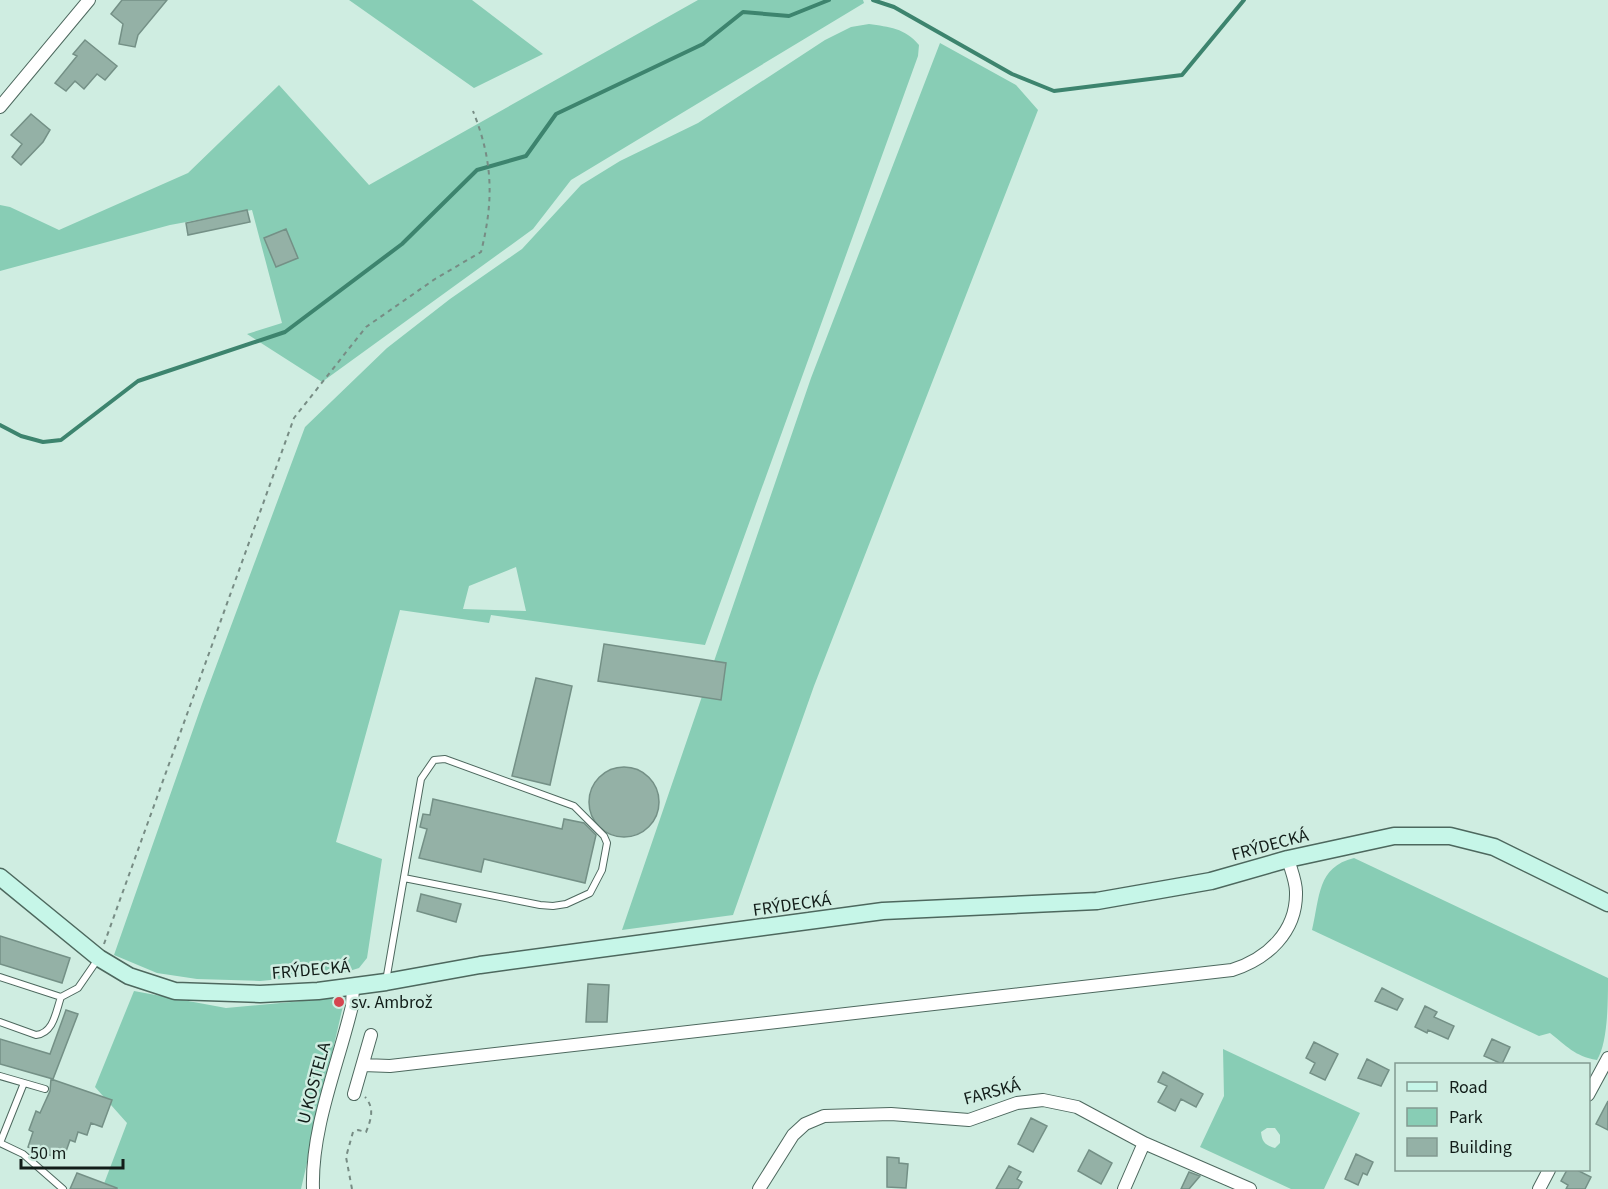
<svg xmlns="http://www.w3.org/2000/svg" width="1608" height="1189" font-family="'Source Sans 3',sans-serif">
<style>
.green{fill:#88cdb5;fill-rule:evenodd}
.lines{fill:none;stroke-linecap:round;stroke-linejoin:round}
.stream{stroke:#3d846e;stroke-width:4}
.building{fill:#94b1a6;stroke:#749086;stroke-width:1.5}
.lane-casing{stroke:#4d685e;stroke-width:8}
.street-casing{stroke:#4d685e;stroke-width:14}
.secondary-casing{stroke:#4d685e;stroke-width:19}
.path{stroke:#778c84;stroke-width:2;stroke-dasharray:4.5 4.5;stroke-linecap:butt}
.lane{stroke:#fff;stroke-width:6}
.street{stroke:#fff;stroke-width:12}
.secondary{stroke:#c6f6e8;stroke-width:16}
.poi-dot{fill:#d54550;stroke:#cfede1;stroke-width:2}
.labels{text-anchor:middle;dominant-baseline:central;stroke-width:5;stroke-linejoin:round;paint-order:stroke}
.street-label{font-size:18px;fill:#121d19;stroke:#cfede1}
.poi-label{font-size:18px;fill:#121d19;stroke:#cfede1;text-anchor:start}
</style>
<rect width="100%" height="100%" fill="#cfede1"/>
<!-- green -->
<path class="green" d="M349 0H472L543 54 474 88Z
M698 0H863L864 3 571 180 533 229 322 382 247 334 282 323 252 210 170 225 0 271V205L10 207 59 230 188 173 279 85 369 185Z
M869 24C889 27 905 28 919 45L918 56 705 645 491 615 489 623 400 610 336 842 382 859 367 958 359 968 343 973 260 981 197 979 157 973 114 955 202 704 305 427 387 348 450 299 522 249 581 185 620 161 698 123 825 40 851 27ZM516 567 526 611 463 609 469 586Z
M940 43 1016 85 1038 110 814 686 733 915 622 930 811 378Z
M1354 858 1608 978C1608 1001 1608 1043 1597 1060 1574 1056 1567 1046 1550 1033L1539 1036 1312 930C1320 897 1317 867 1354 858Z
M134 991 226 1008 345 997 301 1189H102L127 1123 95 1087Z
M1223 1049 1360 1113 1324 1189H1291L1200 1147 1224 1096ZM1267 1128H1275L1280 1135V1143L1275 1148C1265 1145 1262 1142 1261 1132Z"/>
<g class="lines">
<!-- stream -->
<path class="stream" d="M873 0 894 7 1012 74 1054 91 1182 75 1244 0
M0 425 21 436 43 442 61 440 138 381 285 332 402 244 477 170 526 156 556 114 703 44 743 12 789 16 829 0"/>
</g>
<!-- building -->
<path class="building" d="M122 0H167L138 35 135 47 119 44 123 24 111 14Z
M85 40 117 66 105 80 97 74 84 89 75 81 66 91 55 83 77 56 73 54Z
M31 114 50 130 43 142 21 165 12 157 22 144 11 135Z
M247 210 250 222 188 235 186 223Z
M286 229 298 258 276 267 264 238Z
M604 644 726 663 721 700 598 681Z
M536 678 572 686 550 785 512 776Z
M589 802a35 35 0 1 1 70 0a35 35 0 1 1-70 0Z
M433 799 562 829 564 819 584 823 596 835 585 883 484 859 481 872 419 858 427 829 420 827 423 814 430 815Z
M421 894 461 904 456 922 417 911Z
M0 936 70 958 62 983 0 964Z
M588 984 609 985 607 1022H586Z
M1382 988 1403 999 1397 1010 1375 1001Z
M1425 1006 1437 1012 1434 1017 1454 1026 1448 1039 1428 1030 1427 1033 1415 1027Z
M66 1010 78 1014 53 1079 0 1064V1039L50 1054Z
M1492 1039 1510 1047 1502 1064 1484 1056Z
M1314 1042 1338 1054 1325 1080 1310 1073 1315 1063 1306 1058Z
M1367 1059 1389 1070 1381 1086 1358 1078Z
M1163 1072 1203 1094 1196 1107 1181 1099 1175 1111 1158 1102 1167 1086 1158 1082Z
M51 1079 112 1100 102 1127 91 1123 87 1135 78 1132 75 1142 70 1140 63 1160 28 1147 33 1132 29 1130 36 1111 40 1113 50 1091Z
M1608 1101V1130L1596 1124Z
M1031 1118 1047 1126 1033 1152 1018 1144Z
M1089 1150 1112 1163 1101 1184 1078 1171Z
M1356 1154 1373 1162 1367 1175 1363 1173 1358 1185 1345 1179Z
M887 1157 899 1158V1163L908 1164 906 1188 887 1187Z
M1009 1166 1021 1172 1017 1179 1022 1182 1018 1189H996Z
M1567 1170H1577L1591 1177 1585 1189H1566L1568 1185 1561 1181Z
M1189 1172 1200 1176 1189 1189H1181Z
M77 1173 117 1188V1189H70Z"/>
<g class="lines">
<defs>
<path id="lane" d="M0 977 61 997 78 988 98 959
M386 981 421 779 434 760 445 759 574 806 604 836 607 843 602 870 590 893 566 904 553 906 540 905 404 878
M0 1022 36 1035C54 1033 56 1011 61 997
M0 1076 45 1089
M0 1143 23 1154 63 1189
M0 1143 24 1083"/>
<path id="street" d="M0 107 89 0
M363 1065 390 1066 1232 970C1267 959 1297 932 1296 892 1296 881 1291 870 1288 859
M354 1094 371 1035
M1588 1095 1608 1058
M313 1189C311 1128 338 1065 352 1006L353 986
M759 1189 793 1135 805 1124 824 1116 891 1114 969 1120 1017 1103 1043 1100 1077 1107 1144 1143 1250 1189
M1124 1189 1144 1143
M1539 1189 1549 1170"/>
<path id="secondary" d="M0 877 99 958 129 976 175 991 260 994 318 991 386 982 480 965 883 911 1097 901 1211 881 1288 859 1394 836H1450L1494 847 1608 903"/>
</defs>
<!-- lane casing -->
<use href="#lane" class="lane-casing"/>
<!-- street casing -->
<use href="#street" class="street-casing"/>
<!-- secondary casing -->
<use href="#secondary" class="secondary-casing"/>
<!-- path -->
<path class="path" d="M104 944 294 418 366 327 435 279 481 252C494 200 493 161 473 111
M352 1189 346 1157 353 1132 358 1130 366 1132C371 1120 375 1108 365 1097"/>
<!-- lane -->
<use href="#lane" class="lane"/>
<!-- street -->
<use href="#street" class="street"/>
<!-- secondary -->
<use href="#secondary" class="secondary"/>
</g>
<!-- markers -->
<circle class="poi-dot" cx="339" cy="1002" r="6"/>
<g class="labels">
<!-- street labels -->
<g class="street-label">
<text transform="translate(1270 845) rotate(-15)">FRÝDECKÁ</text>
<text transform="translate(792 905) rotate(-8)">FRÝDECKÁ</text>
<text transform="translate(311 970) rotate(-5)">FRÝDECKÁ</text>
<text transform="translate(314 1083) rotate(-75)">U KOSTELA</text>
<text transform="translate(992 1092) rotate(-15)">FARSKÁ</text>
</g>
<!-- poi labels -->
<g class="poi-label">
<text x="351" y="1002">sv. Ambrož</text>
</g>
</g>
<!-- legend -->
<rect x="1395" y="1063" width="195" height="108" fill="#cfede1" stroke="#839a91" stroke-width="1.5"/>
<rect x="1407" y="1082" width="30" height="9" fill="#c6f6e8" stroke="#839a91" stroke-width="1.5"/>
<text x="1449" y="1093" font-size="18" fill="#121d19">Road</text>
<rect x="1407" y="1108" width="30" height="18" fill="#88cdb5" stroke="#839a91" stroke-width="1.5"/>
<text x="1449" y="1123" font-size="18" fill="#121d19">Park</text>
<rect x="1407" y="1138" width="30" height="18" fill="#94b1a6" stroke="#839a91" stroke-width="1.5"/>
<text x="1449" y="1153" font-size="18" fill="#121d19">Building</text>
<!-- scale -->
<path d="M21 1159v9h102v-9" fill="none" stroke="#121d19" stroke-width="3"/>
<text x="30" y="1159" font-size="18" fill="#121d19" stroke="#cfede1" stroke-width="4.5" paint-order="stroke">50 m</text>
</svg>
